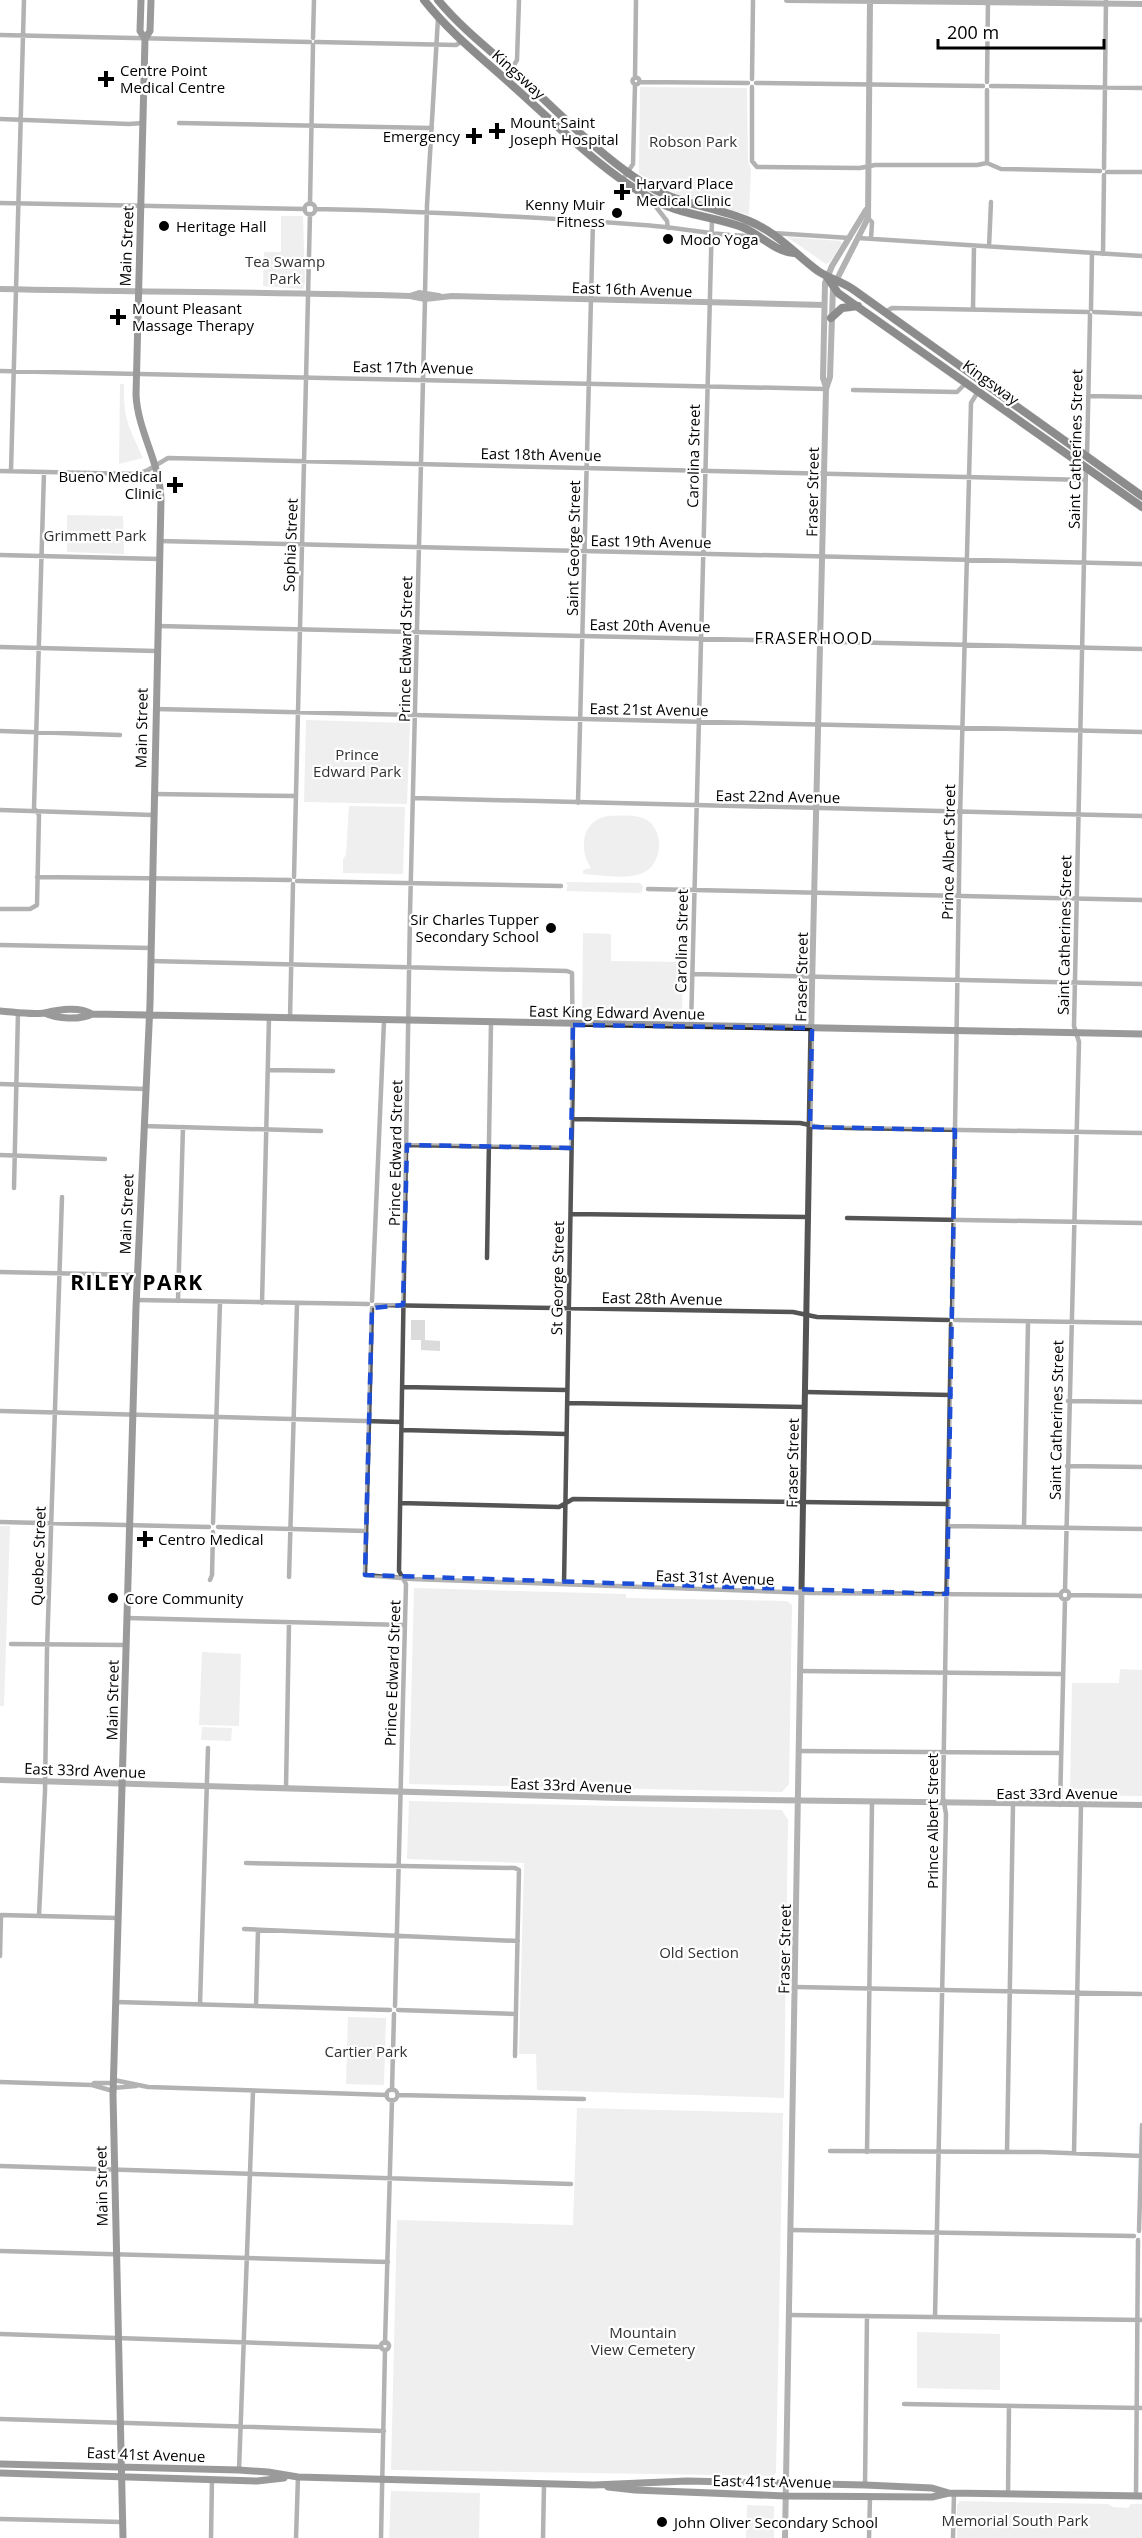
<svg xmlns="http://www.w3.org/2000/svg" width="1142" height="2538" font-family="'Open Sans',sans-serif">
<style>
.green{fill:#dbdbdb}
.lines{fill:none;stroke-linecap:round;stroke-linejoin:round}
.primary-casing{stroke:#dbdbdb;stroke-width:9}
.minor{stroke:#545454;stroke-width:4.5}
.tertiary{stroke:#545454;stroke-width:6}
.secondary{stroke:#212121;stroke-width:7}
.primary{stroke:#000;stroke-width:8}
.marked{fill:none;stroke:#1d4ed8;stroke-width:4.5;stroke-dasharray:12 8;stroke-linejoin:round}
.poi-dot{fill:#000;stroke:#fff;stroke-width:2}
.labels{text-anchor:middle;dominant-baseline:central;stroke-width:4.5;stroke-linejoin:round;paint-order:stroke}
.poi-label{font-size:15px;fill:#000;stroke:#fff;text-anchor:start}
.street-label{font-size:15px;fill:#000;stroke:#fff}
.park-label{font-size:15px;fill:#323232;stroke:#fff}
.neighbourhood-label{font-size:16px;letter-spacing:1.5px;fill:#000;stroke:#fff}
.district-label{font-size:21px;font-weight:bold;letter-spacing:1.5px;fill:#000;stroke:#fff}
</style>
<rect width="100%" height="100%" fill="#fff"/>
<!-- green -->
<path class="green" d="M640 87 747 88 748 161 751 170 749 215 678 195 639 174Z
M281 216H303L305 281 303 289 263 286 264 252H281Z
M787 237 840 241 842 243 830 262 826 264Z
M120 384H124C123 421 129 426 143 458L119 464Z
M67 515 123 516 124 554 67 552Z
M306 720 410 723 407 804 304 802Z
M349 806 405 807 403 874 343 873V859L346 855Z
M609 816C620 816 635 814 645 819 665 829 663 864 643 873 626 880 601 875 583 874V870L591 868C578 849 582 819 609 816Z
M566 882 640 883 643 886 642 892 640 893 566 891 568 886Z
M583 933 611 934V961L683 962 682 1018 582 1016Z
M411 1320H425V1340L440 1341V1351L421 1350V1340H411Z
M0 1526H10L4 1706H0Z
M414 1588 626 1594V1598L787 1601 792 1605 789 1784 782 1792 409 1784Z
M202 1652 241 1654 239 1726 199 1725Z
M1120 1669 1142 1670V1796L1070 1795 1072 1683H1119Z
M202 1727 232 1728 231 1741 201 1740Z
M409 1801 782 1810 788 1820 784 2098 537 2090 536 2054H519L524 1863 407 1859Z
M348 2017 386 2018 384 2085 346 2084Z
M577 2108 783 2113 776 2473 772 2476 391 2470 397 2220 573 2225Z
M917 2332 1000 2334V2390L917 2388Z
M391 2491 480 2493 479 2538H389Z
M960 2501 1108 2504 1113 2507 1128 2508 1131 2504H1142V2538H957V2505Z
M747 2505 774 2506V2538H746Z"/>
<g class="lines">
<defs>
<path id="primary" d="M424 0C450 33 482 58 513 86 557 125 613 183 667 206 691 216 718 218 742 227 760 234 775 252 794 253
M438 0C461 28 491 51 518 75 556 110 606 162 650 187 681 205 717 207 749 221 778 233 794 253 818 271 830 279 843 282 854 290L1142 496
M827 277 838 293 1142 507
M831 318 842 308 858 306"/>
</defs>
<!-- primary casing -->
<use href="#primary" class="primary-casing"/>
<!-- minor -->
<path class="minor" d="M0 35 310 42
M313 38 314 0
M316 42 456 45 463 41
M511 70 517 60 519 0
M632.5 81a3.5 3.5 0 1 1 7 0a3.5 3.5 0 1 1-7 0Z
M635 78 636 0
M752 79 753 0
M639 82 748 83
M987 82 988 0
M756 83 983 86
M991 86 1142 88
M752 87V161L757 167 860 168 875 165H977L987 163 1001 169 1100 171
M0 119 129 124 143 123
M179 123 432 128
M987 163V90
M1104 168 1106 0
M1107 172H1142
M623 179 633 164 635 85
M650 199 667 221 668 228
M0 203 305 209
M304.5 209a5.5 5.5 0 1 1 11 0a5.5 5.5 0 1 1-11 0Z
M310 204 313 45
M315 209C425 211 533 217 643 225 679 227 714 236 751 236L755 234
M868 218 872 222 871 239
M773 233 850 238
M858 238 1142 256
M989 247 991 202
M1103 254 1104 175
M425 293 427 205 438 18
M973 309 974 246
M1091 309 1092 253
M885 312 892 308 1088 312
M1094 312 1142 314
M0 371 826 389
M853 390 957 392 967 382
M1088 396 1142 397
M1087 458 1090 315
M0 471 137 474 148 470 168 458 1086 480
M11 471 24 0
M159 541 1142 564
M0 555 159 559
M157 626 1142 649
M0 647 156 651
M155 709 1142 732
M0 731 120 735
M154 794 295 796
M413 798 1142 816
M578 803 593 221
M0 810 153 815
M37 877 290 880
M294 877 310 214
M297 881 561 886
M648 889 1142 900
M0 909H30L37 905 39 815 34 808 44 472
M0 945 151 948
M150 961 567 971 572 973 573 1070 564 1584
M692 974 1142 984
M290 1019 293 884
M691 1026 712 218
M268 1070 333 1071
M0 1084 145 1089
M572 1119 800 1123 819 1127 848 1128 1142 1133
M143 1126 321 1131
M407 1145 571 1148
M0 1155 105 1159
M14 1188 18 1012
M571 1214 808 1217
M847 1218 1142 1223
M487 1258 491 1023
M0 1272 137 1275
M136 1300 368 1304
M178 1301 183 1127
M372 1301 384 1021
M262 1303 269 1018
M376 1305 793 1312 817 1317 948 1320
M372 1308 365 1575 412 1579 811 1593 1060 1595
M952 1316 960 818 971 403 979 390
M955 1320 1142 1323
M402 1387 567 1390
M805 1392 951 1395
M1068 1401 1142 1402
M567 1403 805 1407
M0 1411 401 1422
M402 1430 566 1434
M1067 1466 1142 1467
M400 1503 559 1507 573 1499 948 1504
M0 1522 209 1527
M213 1523 220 1302
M948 1526 1142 1529
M218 1527 366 1531
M1024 1527 1028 1322
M289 1577 297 1304
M210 1580 212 1575 213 1532
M1065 1590 1079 1042 1074 1026 1086 466
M1060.5 1595a4.5 4.5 0 1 1 9 0a4.5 4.5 0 1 1-9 0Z
M1069 1595 1142 1596
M127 1618 404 1625
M11 1644 126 1645
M800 1671 1063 1674
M800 1751 1061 1753
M286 1788 289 1623
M1060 1805 1065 1600
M246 1863 515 1868 519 1870 515 2056
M39 1915 45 1791 47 1650 62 1197
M244 1929 518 1941
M0 1956 1 1915 118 1918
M796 1987 1141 1994
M116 2002 390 2010
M200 2004 208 1748
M256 2006 258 1930
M395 2006 406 1584 399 1571 410 914 425 299
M398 2010 516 2014
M114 2080 148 2087 387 2095
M0 2082 92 2085 113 2091
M92 2085 94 2083H113
M113 2088 136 2086
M386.5 2095a5.5 5.5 0 1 1 11 0a5.5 5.5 0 1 1-11 0Z
M392 2090 394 2014
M398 2095 584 2099
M830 2151 1041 2152 1142 2156
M867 2152 872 1803
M1007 2152 1013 1805
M1074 2153 1081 1805
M0 2166 571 2184
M791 2230 1134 2236
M1139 2231 1142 2125
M0 2251 388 2262
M789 2315 1142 2320
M935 2317 946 1814 943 1797 951 1324
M0 2334 381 2347
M381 2346a4 4 0 1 1 8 0a4 4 0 1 1-8 0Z
M385 2343 392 2100
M904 2404 1142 2408
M0 2419 384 2431
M239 2470 253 2091
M865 2485 867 2316
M1008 2494 1009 2406
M1136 2496 1138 2240
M0 2519 122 2522
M211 2538 212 2479
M296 2538 298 2477
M381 2538 385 2350
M543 2538 544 2484
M869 2538 870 2497
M953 2538 954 2493"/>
<!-- tertiary -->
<path class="tertiary" d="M787 0 1142 4
M0 289C137 292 274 292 410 296L425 299 452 296 824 305
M410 296 419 293 439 296
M826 387 823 378 825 283 832 266 866 210
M0 1780 620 1798 1142 1805
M785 2538 812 986 826 389 830 377 833 287 868 218 870 0"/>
<!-- secondary -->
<path class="secondary" d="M145 39 150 31 151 0
M0 1011C14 1012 31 1015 44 1013 59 1010 78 1006 92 1014
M45 1013C57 1019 80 1020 92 1014L1142 1034
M0 2464 239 2470 268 2472 298 2477 594 2485 687 2481 865 2485 932 2488 949 2493
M0 2473 257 2481 284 2478
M608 2487 635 2490 786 2496 932 2497 949 2493 1142 2496
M123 2538 113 2095 136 1307 150 1004 161 500C160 462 138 432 136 395L145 39 140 31 141 0"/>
<!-- primary -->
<use href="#primary" class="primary"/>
</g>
<!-- marked area -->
<path d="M0 0H1142V2538H0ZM573 1025 812 1028 810 1127 955 1130 947 1594 365 1575 372 1308 403 1305 407 1145 571 1148Z" fill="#fff" fill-opacity=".55" fill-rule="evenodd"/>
<path class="marked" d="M573 1025 812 1028 810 1127 955 1130 947 1594 365 1575 372 1308 403 1305 407 1145 571 1148Z"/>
<!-- markers -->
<g class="poi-dot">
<path d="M103 70h6v6h6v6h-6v6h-6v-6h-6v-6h6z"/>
<path d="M494 122h6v6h6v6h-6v6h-6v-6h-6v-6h6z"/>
<path d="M471 127h6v6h6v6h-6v6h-6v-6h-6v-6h6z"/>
<path d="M619 183h6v6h6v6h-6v6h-6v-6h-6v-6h6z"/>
<circle cx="617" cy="213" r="6"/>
<circle cx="164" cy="226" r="6"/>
<circle cx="668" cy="239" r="6"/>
<path d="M115 308h6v6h6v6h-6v6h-6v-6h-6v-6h6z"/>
<path d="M172 476h6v6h6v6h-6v6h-6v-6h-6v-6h6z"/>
<circle cx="551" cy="928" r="6"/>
<path d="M142 1530h6v6h6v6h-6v6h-6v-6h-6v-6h6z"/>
<circle cx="113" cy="1598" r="6"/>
<circle cx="662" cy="2522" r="6"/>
</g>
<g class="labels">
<!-- poi labels -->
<g class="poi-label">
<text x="120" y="70">Centre Point<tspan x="120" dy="17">Medical Centre</tspan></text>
<text x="510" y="122">Mount Saint<tspan x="510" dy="17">Joseph Hospital</tspan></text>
<text x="460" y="136" text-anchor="end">Emergency</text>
<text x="636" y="183">Harvard Place<tspan x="636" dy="17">Medical Clinic</tspan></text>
<text x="605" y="204" text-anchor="end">Kenny Muir<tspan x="605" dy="17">Fitness</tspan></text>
<text x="176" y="226">Heritage Hall</text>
<text x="680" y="239">Modo Yoga</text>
<text x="132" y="308">Mount Pleasant<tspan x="132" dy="17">Massage Therapy</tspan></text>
<text x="162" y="476" text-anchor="end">Bueno Medical<tspan x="162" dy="17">Clinic</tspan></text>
<text x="539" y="919" text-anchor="end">Sir Charles Tupper<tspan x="539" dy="17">Secondary School</tspan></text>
<text x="158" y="1539">Centro Medical</text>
<text x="125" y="1598">Core Community</text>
<text x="674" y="2522">John Oliver Secondary School</text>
</g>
<!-- street labels -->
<g class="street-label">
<text transform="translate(519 74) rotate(42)">Kingsway</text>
<text transform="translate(126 246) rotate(-88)">Main Street</text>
<text transform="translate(632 289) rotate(2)">East 16th Avenue</text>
<text transform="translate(413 367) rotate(1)">East 17th Avenue</text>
<text transform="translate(991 382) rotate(36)">Kingsway</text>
<text transform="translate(1075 449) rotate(-89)">Saint Catherines Street</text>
<text transform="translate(541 454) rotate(1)">East 18th Avenue</text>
<text transform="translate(693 456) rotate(-89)">Carolina Street</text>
<text transform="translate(812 492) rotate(-89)">Fraser Street</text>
<text transform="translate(651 541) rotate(1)">East 19th Avenue</text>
<text transform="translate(290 545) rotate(-88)">Sophia Street</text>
<text transform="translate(573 548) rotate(-89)">Saint George Street</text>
<text transform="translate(650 625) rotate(1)">East 20th Avenue</text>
<text transform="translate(405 649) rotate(-89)">Prince Edward Street</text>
<text transform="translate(649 709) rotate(1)">East 21st Avenue</text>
<text transform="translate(141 728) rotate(-89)">Main Street</text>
<text transform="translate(778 796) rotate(1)">East 22nd Avenue</text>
<text transform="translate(948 852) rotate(-89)">Prince Albert Street</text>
<text transform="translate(1064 935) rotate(-89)">Saint Catherines Street</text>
<text transform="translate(681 941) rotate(-89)">Carolina Street</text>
<text transform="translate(801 977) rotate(-89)">Fraser Street</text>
<text transform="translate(617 1012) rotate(1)">East King Edward Avenue</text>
<text transform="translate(395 1153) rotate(-89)">Prince Edward Street</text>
<text transform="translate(126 1214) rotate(-88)">Main Street</text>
<text transform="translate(557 1278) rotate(-89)">St George Street</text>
<text transform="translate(662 1298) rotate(1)">East 28th Avenue</text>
<text transform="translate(1056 1420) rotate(-89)">Saint Catherines Street</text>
<text transform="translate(792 1463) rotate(-89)">Fraser Street</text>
<text transform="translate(38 1556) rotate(-88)">Quebec Street</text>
<text transform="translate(715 1577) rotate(2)">East 31st Avenue</text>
<text transform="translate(392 1673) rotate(-88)">Prince Edward Street</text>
<text transform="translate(112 1700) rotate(-89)">Main Street</text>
<text transform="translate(85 1770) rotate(2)">East 33rd Avenue</text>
<text transform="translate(571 1785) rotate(2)">East 33rd Avenue</text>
<text x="1057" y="1793">East 33rd Avenue</text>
<text transform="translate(932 1821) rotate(-90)">Prince Albert Street</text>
<text transform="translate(784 1949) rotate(-89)">Fraser Street</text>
<text transform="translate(101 2186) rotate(-91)">Main Street</text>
<text transform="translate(146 2454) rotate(2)">East 41st Avenue</text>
<text transform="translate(772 2481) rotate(1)">East 41st Avenue</text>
</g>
<!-- park labels -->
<g class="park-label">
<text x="693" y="141">Robson Park</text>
<text x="285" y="261">Tea Swamp<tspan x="285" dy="17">Park</tspan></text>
<text x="95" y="535">Grimmett Park</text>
<text x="357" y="754">Prince<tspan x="357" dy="17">Edward Park</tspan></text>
<text x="699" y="1952">Old Section</text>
<text x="366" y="2051">Cartier Park</text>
<text x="643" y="2332">Mountain<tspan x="643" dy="17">View Cemetery</tspan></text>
<text x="1015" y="2520">Memorial South Park</text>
</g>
<!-- neighbourhood labels -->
<g class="neighbourhood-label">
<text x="814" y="638">FRASERHOOD</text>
</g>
<!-- district labels -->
<g class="district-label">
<text x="137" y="1282">RILEY PARK</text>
</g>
</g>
<!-- scale -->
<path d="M938 39v9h166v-9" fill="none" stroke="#000000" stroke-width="3"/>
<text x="947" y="39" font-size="18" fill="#000000" stroke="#ffffff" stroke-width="4.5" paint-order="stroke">200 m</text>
</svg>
